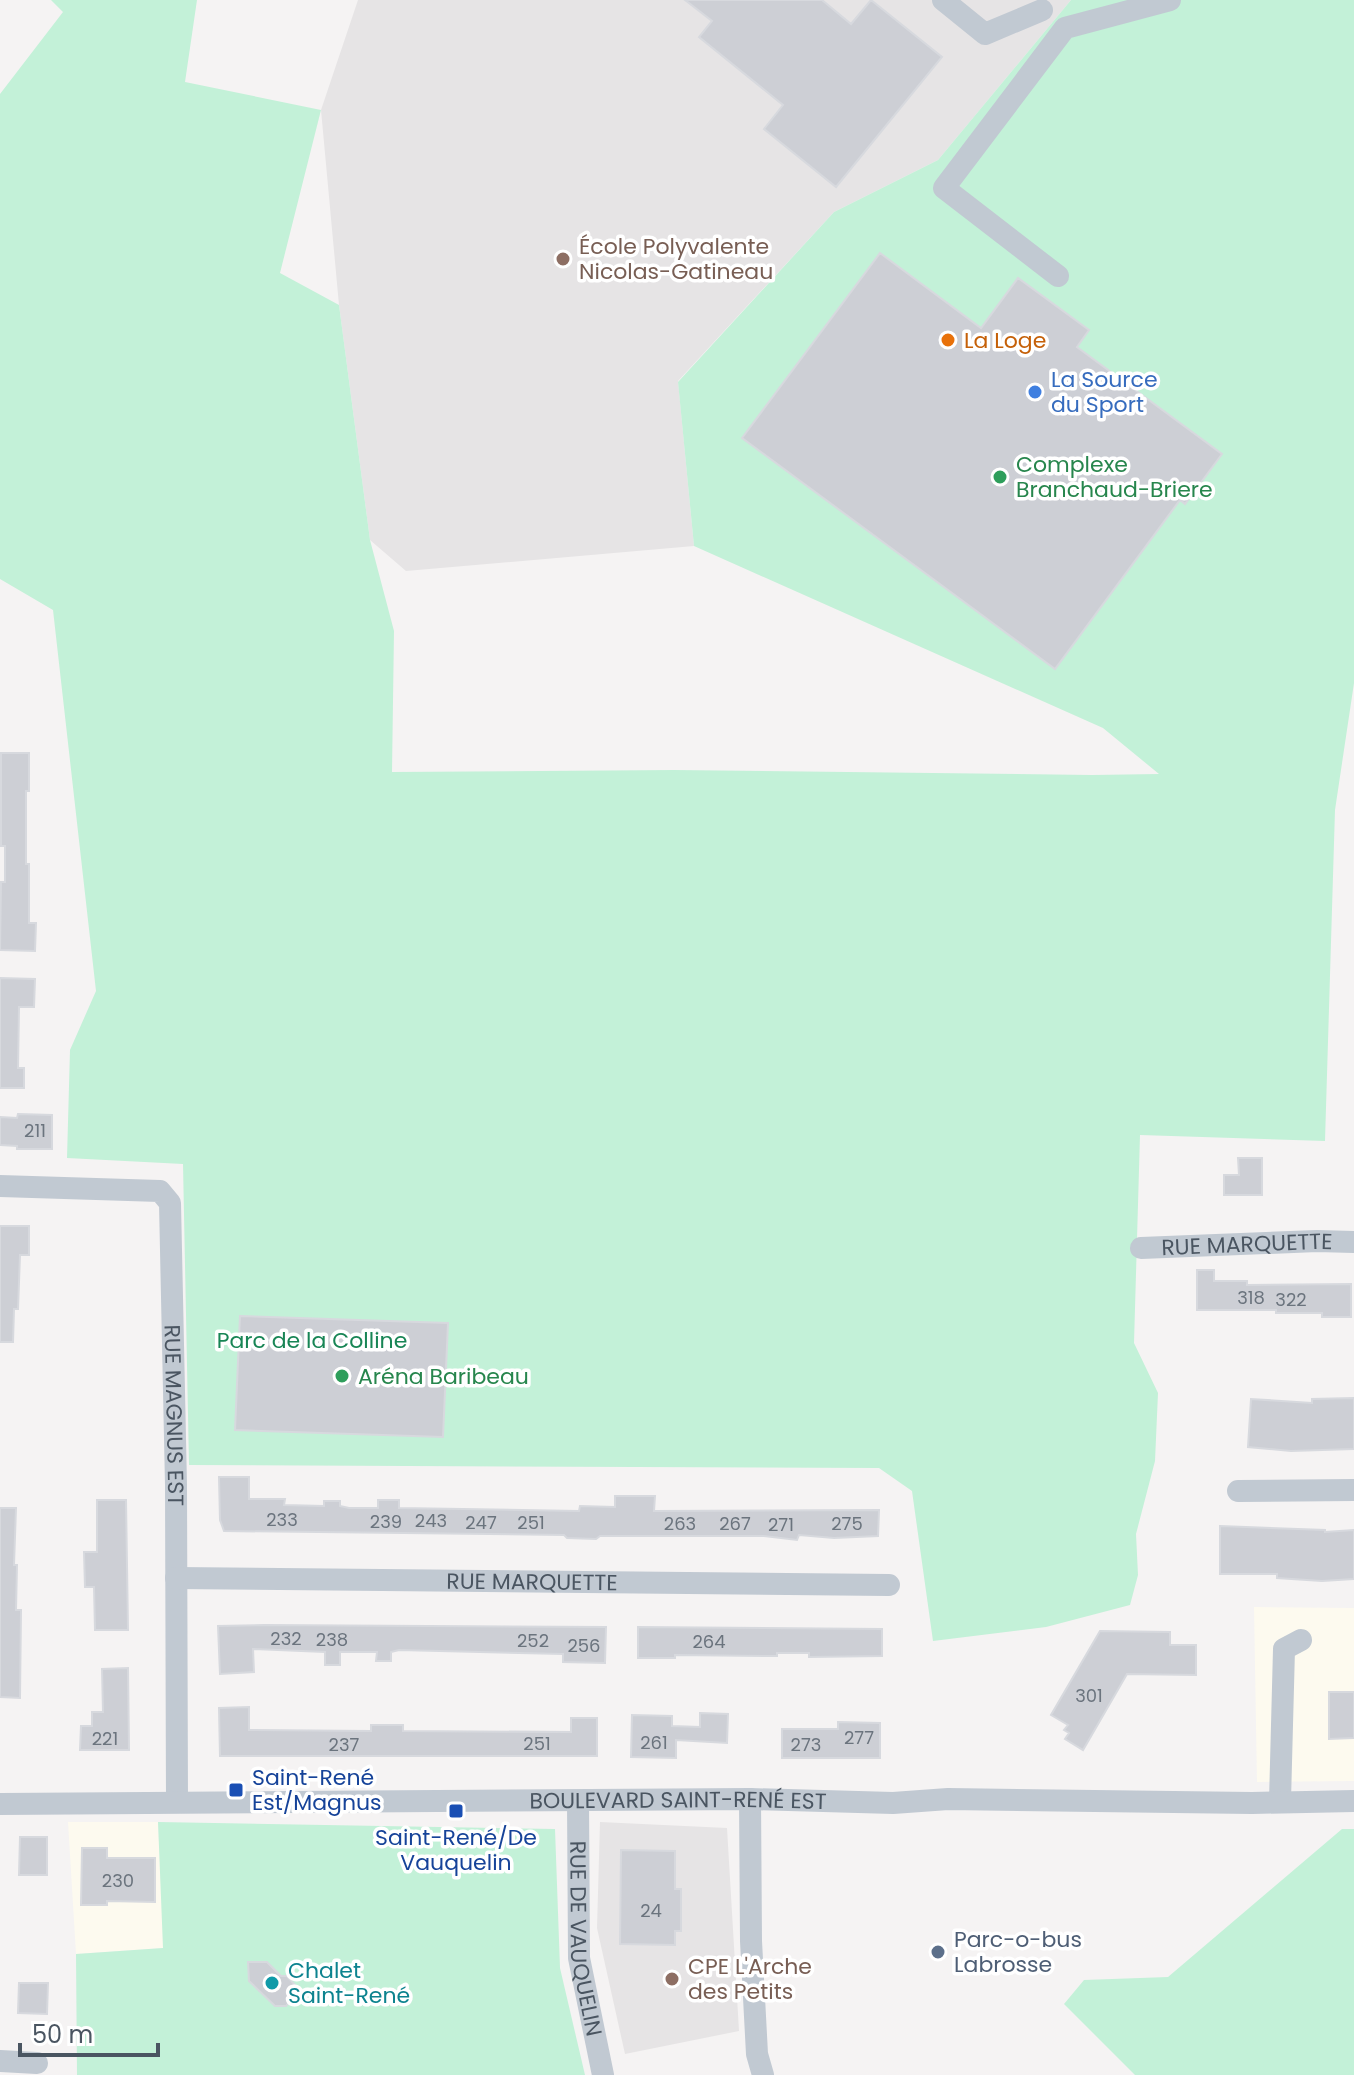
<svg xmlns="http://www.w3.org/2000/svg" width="1354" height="2075" font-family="Poppins,sans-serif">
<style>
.commercial{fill:#fdfaef}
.education{fill:#e6e4e5}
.green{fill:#c3f1d8}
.building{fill:#cdcfd5;stroke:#d7d9de;stroke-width:2}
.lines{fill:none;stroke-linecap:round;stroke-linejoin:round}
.minor{stroke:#c1c9d2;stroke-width:22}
.education-dot{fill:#8d6e63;stroke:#fff;stroke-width:3}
.food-dot{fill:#e8710a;stroke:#fff;stroke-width:3}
.shop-dot{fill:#3f7fe0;stroke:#fff;stroke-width:3}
.leisure-dot{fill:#2e9e5b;stroke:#fff;stroke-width:3}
.transit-dot{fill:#1a4fb4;stroke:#fff;stroke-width:3}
.service-dot{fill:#5c6f8a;stroke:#fff;stroke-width:3}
.culture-dot{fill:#0f9aa8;stroke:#fff;stroke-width:3}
.labels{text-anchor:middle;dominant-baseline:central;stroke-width:7;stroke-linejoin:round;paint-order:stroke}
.number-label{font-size:18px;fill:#6b747e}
.education-label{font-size:22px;fill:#785e54;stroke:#fff;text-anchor:start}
.food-label{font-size:22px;fill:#c56008;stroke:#fff;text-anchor:start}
.shop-label{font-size:22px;fill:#366cbe;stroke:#fff;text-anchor:start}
.leisure-label{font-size:22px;fill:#27864d;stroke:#fff;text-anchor:start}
.street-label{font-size:22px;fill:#4a5561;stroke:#fff}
.park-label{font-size:22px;fill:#188555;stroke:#fff}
.transit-label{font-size:22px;fill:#164399;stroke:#fff;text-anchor:start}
.service-label{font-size:22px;fill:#4e5e75;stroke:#fff;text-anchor:start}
.culture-label{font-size:22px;fill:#0d838f;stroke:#fff;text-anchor:start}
</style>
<rect width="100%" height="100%" fill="#f5f3f3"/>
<!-- commercial -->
<path class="commercial" d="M1254 1607 1354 1608V1781L1257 1782Z
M68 1822H158L164 1948 76 1954Z"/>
<!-- education -->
<path class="education" d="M358 0H1071L938 160 834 212 678 381 694 546 406 571 370 540 339 305 321 110Z
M600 1822 727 1828 739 2031 625 2054 597 1928Z"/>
<!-- green -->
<path class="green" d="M51 0H197L185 82 321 110 280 273 339 305 370 540 394 631 392 772 674 770 1092 775 1159 774 1103 728 694 546 678 382 834 212 938 160 1071 0H1354V683L1335 810 1325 1141 1140 1135 1134 1343 1158 1393 1155 1461 1136 1534 1138 1575 1130 1605 1046 1627 933 1641 912 1491 879 1468 189 1465 183 1164 67 1158 70 1050 96 991 53 610 0 579V94L63 12Z
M158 1822 555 1829 560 1968 585 2075H77L76 1954 163 1948Z
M1342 1829H1354V2075H1135L1064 2004 1084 1980 1168 1977Z"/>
<!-- building -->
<path class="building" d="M685 0H822L851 24 871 0 942 57 836 187 764 129 783 105 699 37 712 21Z
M880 253 981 328 1018 278 1089 330 1077 347 1222 454 1185 504 1180 500 1055 669 742 438Z
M1 753H29V791H26V864H29V923H36L35 951 0 950 1 882H5V846H1Z
M0 978 35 979 34 1007H19L18 1068H24V1088H0Z
M18 1114 52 1115V1149H17V1146L0 1145V1117L17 1118Z
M1238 1158H1262V1195H1224V1175H1239Z
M0 1226H29V1255H20L18 1309H14L13 1342H0Z
M1197 1270H1214V1281H1247V1285L1351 1284V1317H1322V1313H1276V1310H1197Z
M240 1316 448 1323 443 1437 235 1430Z
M1354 1398V1449L1291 1451 1248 1447 1251 1399 1312 1403V1399Z
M219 1477H249V1499H285L284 1505 324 1506V1501H340V1506L349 1508H378V1500H399V1508L579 1511 580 1506 615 1507V1496H655L654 1511 879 1510 878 1536 834 1538 799 1535 797 1540 764 1536H600L596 1539 567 1538 564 1535 224 1531 220 1520Z
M97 1500H126L128 1630H95L94 1587H85L84 1552H97Z
M0 1508H16L14 1565H17L16 1610H21L20 1698 0 1697Z
M1220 1526 1325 1530V1532L1354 1530V1579L1322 1581 1277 1578V1574H1220Z
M264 1625 606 1627 605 1663 563 1662V1654L399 1650 391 1652V1661H376L377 1652H340V1665H325V1652L253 1649 254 1672 220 1674 218 1626Z
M638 1627 882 1629V1656L809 1657V1653H777V1656H770L675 1655V1658H638Z
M1100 1631 1170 1632V1645H1196V1675L1127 1674 1083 1750 1065 1739 1069 1733 1064 1730 1068 1725 1051 1715Z
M128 1668 129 1750H80L81 1726H92V1712H103L102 1669Z
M1329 1692H1354V1738L1329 1739Z
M249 1707V1730L371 1731V1725H403V1731L571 1732V1718H597V1756H220L219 1708Z
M700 1713 728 1714 727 1743 676 1740V1758L631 1757 632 1715 672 1716V1726L700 1727Z
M838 1722 880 1723V1758H782V1729H838Z
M20 1837H47V1875H19Z
M82 1848H107V1858H155V1902L107 1901V1905H81Z
M621 1850 675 1851V1889H681V1931H675V1945L620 1944Z
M248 1962H267L281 1976H287L295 1985V1997L286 2006H275L249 1981Z
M19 1983H48L47 2014 18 2013Z"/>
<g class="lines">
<!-- minor -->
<g class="minor">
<path d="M943 0 985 34 1042 10"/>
<path d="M1058 276 944 188 1065 28 1170 0"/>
<path id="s1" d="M0 1186 160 1191 170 1203 176 1485 177 1802"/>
<path id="s2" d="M1141 1248 1317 1241 1354 1242"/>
<path d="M1238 1491 1354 1490"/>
<path id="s3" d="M176 1578 889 1585"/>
<path d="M750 1799 751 1941 757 2054 763 2075"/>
<path id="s4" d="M578 1801 579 1958 603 2075"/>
<path d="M1280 1801 1284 1649 1301 1640"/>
<path id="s5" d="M0 1804 750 1799 893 1803 948 1799 1252 1803 1354 1801"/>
<path d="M0 2061 37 2063"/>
</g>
</g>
<!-- markers -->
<g class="education-dot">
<circle cx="563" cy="259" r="8"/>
<circle cx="672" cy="1979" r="8"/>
</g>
<circle class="food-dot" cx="948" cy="340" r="8"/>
<circle class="shop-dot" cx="1035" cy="392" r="8"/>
<g class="leisure-dot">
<circle cx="1000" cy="477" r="8"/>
<circle cx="342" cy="1376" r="8"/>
</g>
<g class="transit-dot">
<rect x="228" y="1782" width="16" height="16" rx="4"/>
<rect x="448" y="1803" width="16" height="16" rx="4"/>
</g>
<circle class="service-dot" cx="938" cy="1952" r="8"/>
<circle class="culture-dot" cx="272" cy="1983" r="8"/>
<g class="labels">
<!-- number labels -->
<g class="number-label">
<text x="35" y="1130">211</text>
<text x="1251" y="1297">318</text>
<text x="1291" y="1299">322</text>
<text x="282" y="1519">233</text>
<text x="431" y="1520">243</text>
<text x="386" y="1521">239</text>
<text x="481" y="1522">247</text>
<text x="531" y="1522">251</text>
<text x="680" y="1523">263</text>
<text x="735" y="1523">267</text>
<text x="847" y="1523">275</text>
<text x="781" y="1524">271</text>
<text x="286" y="1638">232</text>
<text x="332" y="1639">238</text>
<text x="533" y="1640">252</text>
<text x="709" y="1641">264</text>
<text x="584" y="1645">256</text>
<text x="1089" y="1695">301</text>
<text x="859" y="1737">277</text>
<text x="105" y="1738">221</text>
<text x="654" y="1742">261</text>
<text x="537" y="1743">251</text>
<text x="344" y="1744">237</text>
<text x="806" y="1744">273</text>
<text x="118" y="1880">230</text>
<text x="651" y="1910">24</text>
</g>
<!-- education labels -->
<g class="education-label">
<text x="579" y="246">École Polyvalente<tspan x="579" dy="25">Nicolas-Gatineau</tspan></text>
<text x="688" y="1966">CPE L'Arche<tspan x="688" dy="25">des Petits</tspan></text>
</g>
<!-- food labels -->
<g class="food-label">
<text x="964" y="340">La Loge</text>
</g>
<!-- shop labels -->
<g class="shop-label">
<text x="1051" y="379">La Source<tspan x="1051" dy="25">du Sport</tspan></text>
</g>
<!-- leisure labels -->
<g class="leisure-label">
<text x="1016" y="464">Complexe<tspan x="1016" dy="25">Branchaud-Briere</tspan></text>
<text x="358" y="1376">Aréna Baribeau</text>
</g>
<!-- street labels -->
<g class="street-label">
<text stroke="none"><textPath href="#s2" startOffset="106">RUE MARQUETTE</textPath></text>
<text stroke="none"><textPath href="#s1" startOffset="388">RUE MAGNUS EST</textPath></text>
<text stroke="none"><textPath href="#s3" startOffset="356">RUE MARQUETTE</textPath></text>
<text stroke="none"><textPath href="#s5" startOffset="678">BOULEVARD SAINT-RENÉ EST</textPath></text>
<text stroke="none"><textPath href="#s4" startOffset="138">RUE DE VAUQUELIN</textPath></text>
</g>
<!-- park labels -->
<g class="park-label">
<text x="312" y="1340">Parc de la Colline</text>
</g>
<!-- transit labels -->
<g class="transit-label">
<text x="252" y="1777">Saint-René<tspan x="252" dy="25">Est/Magnus</tspan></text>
<text x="456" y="1837" text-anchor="middle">Saint-René/De<tspan x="456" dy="25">Vauquelin</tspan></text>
</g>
<!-- service labels -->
<g class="service-label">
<text x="954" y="1939">Parc-o-bus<tspan x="954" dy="25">Labrosse</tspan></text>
</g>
<!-- culture labels -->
<g class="culture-label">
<text x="288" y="1970">Chalet<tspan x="288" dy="25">Saint-René</tspan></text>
</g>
</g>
<!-- scale -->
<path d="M20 2043v12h138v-12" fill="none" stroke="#4a5561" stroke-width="4"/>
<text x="32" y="2043" font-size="24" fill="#4a5561" stroke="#ffffff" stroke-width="6" paint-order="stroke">50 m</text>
</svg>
